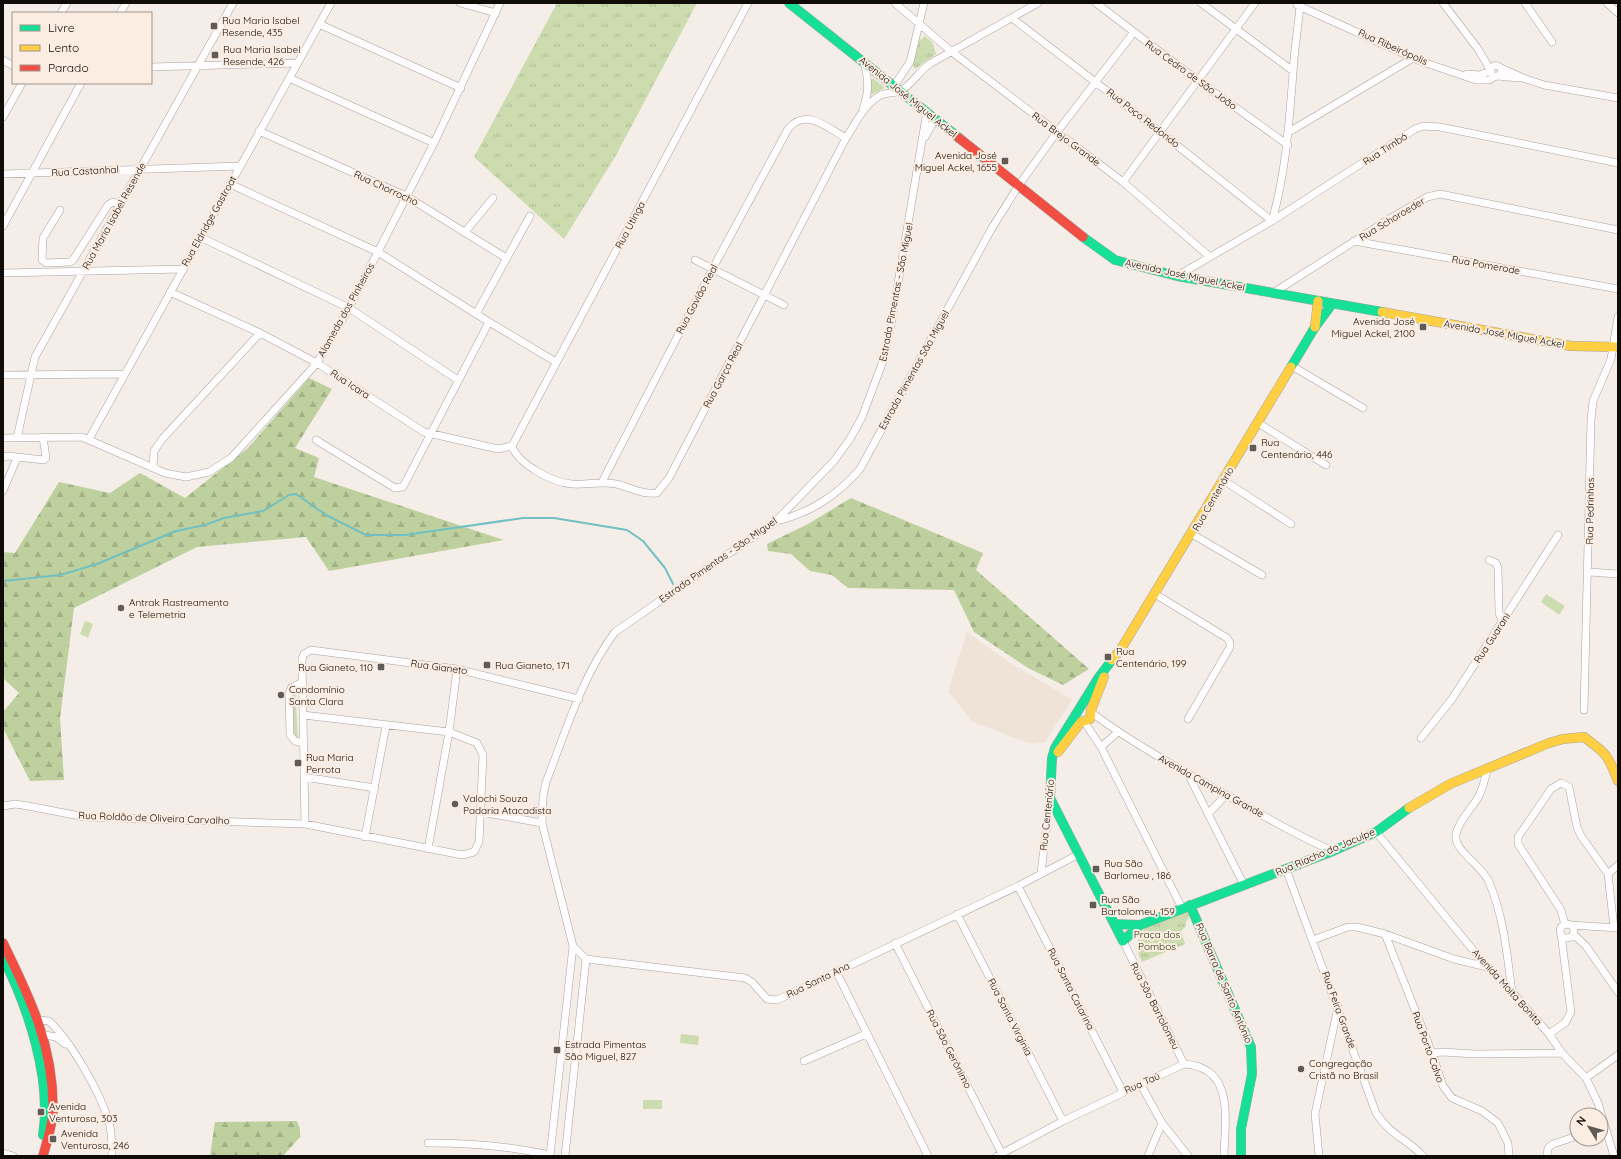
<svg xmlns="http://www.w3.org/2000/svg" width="1621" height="1159" font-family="Quicksand,sans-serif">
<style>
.built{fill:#efe2d6}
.grass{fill:#ccdcaf}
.forest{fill:url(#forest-firs)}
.park{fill:url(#park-tufts)}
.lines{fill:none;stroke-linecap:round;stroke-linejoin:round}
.stream{stroke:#71c0c2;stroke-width:2}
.street-casing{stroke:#a8a39e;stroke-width:8}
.fast-casing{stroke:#a8a39e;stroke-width:10}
.slow-casing{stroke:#a8a39e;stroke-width:10}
.jam-casing{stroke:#a8a39e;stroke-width:10}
.street{stroke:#fefcfc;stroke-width:7}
.fast{stroke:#16e098;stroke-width:9}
.slow{stroke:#ffcf43;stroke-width:9}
.jam{stroke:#f24e42;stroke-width:9}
.poi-dot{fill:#605b56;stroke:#fbede2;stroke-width:1.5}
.labels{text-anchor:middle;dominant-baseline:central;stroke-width:4;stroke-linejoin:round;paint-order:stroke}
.poi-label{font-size:10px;fill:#100c08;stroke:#fbede2;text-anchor:start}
.street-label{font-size:10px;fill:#100c08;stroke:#fbede2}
.park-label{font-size:10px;fill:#23330d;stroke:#fbede2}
</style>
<defs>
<pattern id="forest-firs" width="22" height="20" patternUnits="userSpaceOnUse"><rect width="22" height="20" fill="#bed09d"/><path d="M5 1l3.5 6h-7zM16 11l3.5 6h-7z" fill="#a2b186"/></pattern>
<pattern id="park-tufts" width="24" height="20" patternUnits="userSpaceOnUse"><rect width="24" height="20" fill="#ccdcaf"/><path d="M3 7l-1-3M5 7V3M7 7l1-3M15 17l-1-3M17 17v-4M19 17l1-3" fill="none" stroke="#aebc95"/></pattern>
</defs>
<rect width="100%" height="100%" fill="#f5eee8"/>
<!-- built -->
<path class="built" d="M967 632 1009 662 1072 700 1045 742 1032 744 973 722 949 692 953 674Z"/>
<!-- grass -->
<path class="grass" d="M873 78 885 88 871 95 870 81Z
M1546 594 1565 606 1559 615 1541 602Z
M85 621 93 624 88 638 80 634Z
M295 687 298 739 293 736 292 689Z
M681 1034 699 1036 698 1045 680 1043Z
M643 1100H662V1109H643Z"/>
<!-- forest -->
<path class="forest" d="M309 378 332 389 295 448 319 458 314 477 504 540 329 571 306 537 197 547 74 608 60 718 64 780 30 781 3 728V712L19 693 3 678V552L15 553 59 482 110 493 140 473 185 498 248 448Z
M851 498 983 553 976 570 1089 669 1063 685 1028 668 974 632 954 590 848 588 832 575 810 571 791 554 768 551 767 544 808 524Z
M297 1121 300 1129V1137L283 1156H210L215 1122Z"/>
<!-- park -->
<path class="park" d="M557 3H697L615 157 564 239 474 157Z
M925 36 933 43 936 54 915 69 913 65 919 41Z
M1188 912 1190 915 1186 922V926L1181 931 1185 944 1142 962C1135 948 1136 940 1145 928Z"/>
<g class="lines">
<!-- stream -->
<path class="stream" d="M3 581 60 575 97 564 176 531 205 525 224 518 263 511 289 495 296 494 326 515 366 535H405L523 518H554L627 530 643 541 665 568 673 584"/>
<defs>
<path id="street" d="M460 3 496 13
M895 3 952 52 1123 182 1210 257
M1096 3 1197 80 1288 145
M1201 3 1293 71
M1443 3 1478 49 1491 71 1479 75 1467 74
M1525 3 1552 42
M1607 3 1618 13
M1297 5 1420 61 1476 80H1489L1496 76
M61 13 67 3
M120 13 126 3
M1012 18 1159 131 1272 221
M319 24 461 88
M3 60 13 66
M1490.5 71a5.5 5.5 0 1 1 11 0a5.5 5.5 0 1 1-11 0Z
M151 67 297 63
M1501 68 1523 78 1544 85 1618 98
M1497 76 1519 78
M289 78 434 143
M894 86 910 62 924 3
M863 109C869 92 869 81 864 63
M3 117 22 83
M259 131 406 196 506 258
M1289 132 1413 58
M925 137 935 119
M3 174 240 166
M1123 182 1255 3
M230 184 378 252 489 322 556 362
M60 210 43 238 42 260 46 263 70 262 73 260 108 205 113 202 120 205
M1272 221C1286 172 1289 123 1293 73 1294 51 1298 28 1300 6L1297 3
M3 226 81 83
M465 232 493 198
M200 237 349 308 458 380
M1354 241 1618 289
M695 260 784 305
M3 273 183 269
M1177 276 1272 221 1415 129 1423 126 1440 127 1618 163
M170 292 260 333 317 363 424 432 498 449 512 446
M1273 293 1391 218 1427 197 1440 194 1618 230
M476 314 530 216
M1292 366 1363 408
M3 375 125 374
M1258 423 1326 465
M3 438 82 437 165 473 186 477 209 472 231 458 317 363 349 308 434 143 500 3
M17 438 35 357 233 3
M89 439 331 3
M316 440 395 488 403 487 489 322
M512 446C518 464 553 483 572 484 587 485 601 481 616 484 630 487 642 495 657 493L669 478 846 138C856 123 864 104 881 95 887 92 897 94 902 90 913 83 920 70 931 63L1038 3
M512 446 748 3
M3 457 8 456 44 460 46 458 43 437
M153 468 154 451 163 438 260 333
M1223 480 1291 524
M602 482 713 268 788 129C807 107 827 128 846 138
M3 491 17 458
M776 521C809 514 839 494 860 469L992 228 1019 185 1057 132 1134 32
M1192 534 1262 575
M1489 560 1496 563 1498 568 1499 613 1503 622
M1589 572 1618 574
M1155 594 1227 638 1230 643V647L1188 719
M302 682 291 688 289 694 290 735 295 741 303 743
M1584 710 1591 420 1593 401 1611 359 1618 317
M1092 713C1135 745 1183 771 1230 797 1264 816 1297 836 1333 851
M1085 723 1101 747 1182 908
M1421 738 1452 699 1558 535
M1101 747 1118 732
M1487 770C1485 779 1483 788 1479 796 1473 807 1454 826 1456 839 1458 853 1483 867 1489 882 1504 917 1507 955 1512 992
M1188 774 1244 885
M304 777 375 788
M3 806 15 804 28 806 85 817 305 824 462 855 474 852 479 842 483 755 477 743 449 732 303 715
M481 812 542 823
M1208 814 1226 795
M305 824 302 659 304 654 311 650 457 669 579 699
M1376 832 1487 967 1512 992 1549 1034 1562 1053 1586 1078 1598 1103 1614 1156
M365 837 386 726
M428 849 449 732 457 669
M1286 869 1376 1113C1391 1136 1406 1138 1423 1156
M1041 873 1050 798
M1608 874 1618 865
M1018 886 1123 1092
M957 914 1063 1121
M1560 931a7 7 0 1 1 14 0a7 7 0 1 1-14 0Z
M1565 925 1561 910 1518 844V837L1551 789 1561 783 1569 787 1577 827 1581 836 1608 874 1614 928
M1571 925 1618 928
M1385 934 1432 1053 1443 1086 1452 1098 1482 1111 1498 1123 1508 1143 1509 1156
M1573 934 1586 946 1618 992
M1313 940 1348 927H1357L1385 934 1454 959 1487 967
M1123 941 1184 1064
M895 943 1003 1156
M573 946 586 959
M586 959 745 978 752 982 767 999 777 1000 1018 886 1079 854
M836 971 928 1156
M34 1021 38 1020 49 1021C72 1043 100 1092 109 1122 112 1133 112 1145 112 1156
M40 1034 56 1037 65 1044
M1549 1034 1565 1023 1571 1012 1561 934
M1432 1053 1443 1052 1475 1054 1562 1053
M804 1061 866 1034
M1586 1078 1618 1055
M1141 1085 1162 1123 1188 1156
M428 1143C470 1143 509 1146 550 1155
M3 1153 13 1156
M550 1156 573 946 542 823 543 797 546 782C566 731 582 676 615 632L776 521 834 461 850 439 862 417 883 361 891 325 927 111
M565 1156 586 959
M997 1156 1063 1121 1184 1064C1235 1067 1225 1119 1224 1156
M1148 1156 1162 1123
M1319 1156 1315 1114 1338 1007
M1547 1156 1548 1148 1553 1144 1577 1136"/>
<path id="fast" d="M789 3 959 138
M1083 237 1115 260 1177 276 1382 312
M1291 367 1315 327 1332 304
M1112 660 1099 677 1055 748 1052 758 1050 798 1123 941 1140 925
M1190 905 1251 1047 1252 1074 1241 1129V1156
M1115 924 1140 925 1333 851 1376 832 1409 808
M3 958C28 1007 52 1079 43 1135"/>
<path id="slow" d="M1382 312 1571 346 1618 347
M1315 327 1318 301
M1112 660 1121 649 1291 367
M1058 752 1081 722 1090 719 1091 710 1104 677
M1409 808 1450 784 1549 743 1563 739 1584 737C1607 754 1608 755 1618 781"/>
<path id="jam" d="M959 138 1083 237
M3 943C30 998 53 1045 53 1108 53 1124 47 1141 43 1156"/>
</defs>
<!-- street casing -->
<use href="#street" class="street-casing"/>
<!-- fast casing -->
<use href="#fast" class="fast-casing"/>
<!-- slow casing -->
<use href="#slow" class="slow-casing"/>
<!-- jam casing -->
<use href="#jam" class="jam-casing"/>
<!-- street -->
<use href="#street" class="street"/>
<!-- fast -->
<use href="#fast" class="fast"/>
<!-- slow -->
<use href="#slow" class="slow"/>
<!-- jam -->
<use href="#jam" class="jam"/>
</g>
<!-- markers -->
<g class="poi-dot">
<rect x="210" y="22" width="8" height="8" rx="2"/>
<rect x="211" y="51" width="8" height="8" rx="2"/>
<rect x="1001" y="157" width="8" height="8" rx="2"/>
<rect x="1419" y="323" width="8" height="8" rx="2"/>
<rect x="1249" y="444" width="8" height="8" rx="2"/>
<circle cx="121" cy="608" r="4"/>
<rect x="1104" y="653" width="8" height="8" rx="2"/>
<rect x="483" y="661" width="8" height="8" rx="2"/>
<rect x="377" y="663" width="8" height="8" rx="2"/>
<circle cx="281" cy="695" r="4"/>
<rect x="294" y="759" width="8" height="8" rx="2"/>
<circle cx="455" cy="804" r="4"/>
<rect x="1092" y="865" width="8" height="8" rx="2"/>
<rect x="1089" y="901" width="8" height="8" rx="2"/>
<rect x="553" y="1046" width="8" height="8" rx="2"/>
<circle cx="1301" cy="1069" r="4"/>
<rect x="37" y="1108" width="8" height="8" rx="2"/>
<rect x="49" y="1135" width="8" height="8" rx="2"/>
</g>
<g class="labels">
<!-- poi labels -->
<g class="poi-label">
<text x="222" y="20">Rua Maria Isabel<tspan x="222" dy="12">Resende, 435</tspan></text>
<text x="223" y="49">Rua Maria Isabel<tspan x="223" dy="12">Resende, 426</tspan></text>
<text x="997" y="155" text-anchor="end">Avenida José<tspan x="997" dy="12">Miguel Ackel, 1655</tspan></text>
<text x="1415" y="321" text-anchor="end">Avenida José<tspan x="1415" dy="12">Miguel Ackel, 2100</tspan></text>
<text x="1261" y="442">Rua<tspan x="1261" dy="12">Centenário, 446</tspan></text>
<text x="129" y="602">Antrak Rastreamento<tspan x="129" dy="12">e Telemetria</tspan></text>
<text x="1116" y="651">Rua<tspan x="1116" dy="12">Centenário, 199</tspan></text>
<text x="495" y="665">Rua Gianeto, 171</text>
<text x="373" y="667" text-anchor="end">Rua Gianeto, 110</text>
<text x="289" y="689">Condomínio<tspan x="289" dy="12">Santa Clara</tspan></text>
<text x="306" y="757">Rua Maria<tspan x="306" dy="12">Perrota</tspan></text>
<text x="463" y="798">Valochi Souza<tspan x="463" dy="12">Padaria Atacadista</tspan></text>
<text x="1104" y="863">Rua São<tspan x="1104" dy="12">Barlomeu , 186</tspan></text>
<text x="1101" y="899">Rua São<tspan x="1101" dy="12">Bartolomeu, 159</tspan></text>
<text x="565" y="1044">Estrada Pimentas<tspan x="565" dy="12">São Miguel, 827</tspan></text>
<text x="1309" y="1063">Congregação<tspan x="1309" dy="12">Cristã no Brasil</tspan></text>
<text x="49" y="1106">Avenida<tspan x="49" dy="12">Venturosa, 303</tspan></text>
<text x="61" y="1133">Avenida<tspan x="61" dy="12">Venturosa, 246</tspan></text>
</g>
<!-- street labels -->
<g class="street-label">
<text transform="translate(1393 47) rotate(24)">Rua Ribeirópolis</text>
<text transform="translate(1191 75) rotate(36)">Rua Cedro de São João</text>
<text transform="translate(908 97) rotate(39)">Avenida José Miguel Ackel</text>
<text transform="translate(1143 118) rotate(38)">Rua Poço Redondo</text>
<text transform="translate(1066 139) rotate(37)">Rua Brejo Grande</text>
<text transform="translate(1385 149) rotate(-33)">Rua Timbó</text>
<text transform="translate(85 171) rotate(-3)">Rua Castanhal</text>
<text transform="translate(386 188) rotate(25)">Rua Chorrocho</text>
<text transform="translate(114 216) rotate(-61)">Rua Maria Isabel Resende</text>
<text transform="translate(1392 219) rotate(-31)">Rua Schoroeder</text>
<text transform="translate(209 221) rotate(-61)">Rua Eldridge Gastroat</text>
<text transform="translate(630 225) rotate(-62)">Rua Utinga</text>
<text transform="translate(1486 265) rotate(10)">Rua Pomerode</text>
<text transform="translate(1185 275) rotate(12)">Avenida José Miguel Ackel</text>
<text transform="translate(896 292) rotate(-79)">Estrada Pimentas - São Miguel</text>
<text transform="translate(697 299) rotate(-62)">Rua Gavião Real</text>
<text transform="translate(346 310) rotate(-61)">Alameda dos Pinheiros</text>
<text transform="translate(1504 334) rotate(10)">Avenida José Miguel Ackel</text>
<text transform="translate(914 370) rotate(-61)">Estrada Pimentas São Miguel</text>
<text transform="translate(723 375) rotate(-62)">Rua Garça Real</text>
<text transform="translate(350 384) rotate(33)">Rua Icara</text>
<text transform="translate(1213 499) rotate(-60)">Rua Centenário</text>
<text transform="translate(1590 511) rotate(-89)">Rua Pedrinhas</text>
<text transform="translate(718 560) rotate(-35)">Estrada Pimentas - São Miguel</text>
<text transform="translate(1492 638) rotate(-57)">Rua Guarani</text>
<text transform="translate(439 667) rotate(8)">Rua Gianeto</text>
<text transform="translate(1211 786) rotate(29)">Avenida Campina Grande</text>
<text transform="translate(1047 815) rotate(-84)">Rua Centenário</text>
<text transform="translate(154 818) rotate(2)">Rua Roldão de Oliveira Carvalho</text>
<text transform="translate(1325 852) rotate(-23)">Rua Riacho do Jacuípe</text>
<text transform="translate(818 980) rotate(-26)">Rua Santa Ana</text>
<text transform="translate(1224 983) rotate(67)">Rua Barra de Santo Antônio</text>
<text transform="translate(1507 987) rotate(48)">Avenida Moita Bonita</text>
<text transform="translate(1071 989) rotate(63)">Rua Santa Catarina</text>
<text transform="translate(1155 1006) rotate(63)">Rua São Bartolomeu</text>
<text transform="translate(1339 1010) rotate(70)">Rua Feira Grande</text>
<text transform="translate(1010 1017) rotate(63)">Rua Santa Virgínia</text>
<text transform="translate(1428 1047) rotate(70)">Rua Porto Calvo</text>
<text transform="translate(949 1049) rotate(63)">Rua São Gerônimo</text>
<text transform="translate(1142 1083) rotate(-24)">Rua Taú</text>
</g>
<!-- park labels -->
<g class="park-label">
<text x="1157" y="934">Praça dos<tspan x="1157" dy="12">Pombos</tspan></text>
</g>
</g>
<!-- border -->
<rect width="1621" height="1159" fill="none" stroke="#100c08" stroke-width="8"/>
<!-- legend -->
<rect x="12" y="12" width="140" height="72" fill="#fbede2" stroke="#9d938b"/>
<rect x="20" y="25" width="20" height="6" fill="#16e098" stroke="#9d938b"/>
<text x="48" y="32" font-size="12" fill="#100c08">Livre</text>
<rect x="20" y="45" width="20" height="6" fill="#ffcf43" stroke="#9d938b"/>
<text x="48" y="52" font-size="12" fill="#100c08">Lento</text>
<rect x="20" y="65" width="20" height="6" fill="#f24e42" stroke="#9d938b"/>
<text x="48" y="72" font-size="12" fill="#100c08">Parado</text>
<!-- north arrow -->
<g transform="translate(1589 1127) rotate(307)"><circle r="19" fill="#fbede2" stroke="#9d938b"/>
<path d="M0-3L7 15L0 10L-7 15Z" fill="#605b56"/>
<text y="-6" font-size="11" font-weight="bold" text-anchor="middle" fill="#100c08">N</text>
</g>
</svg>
